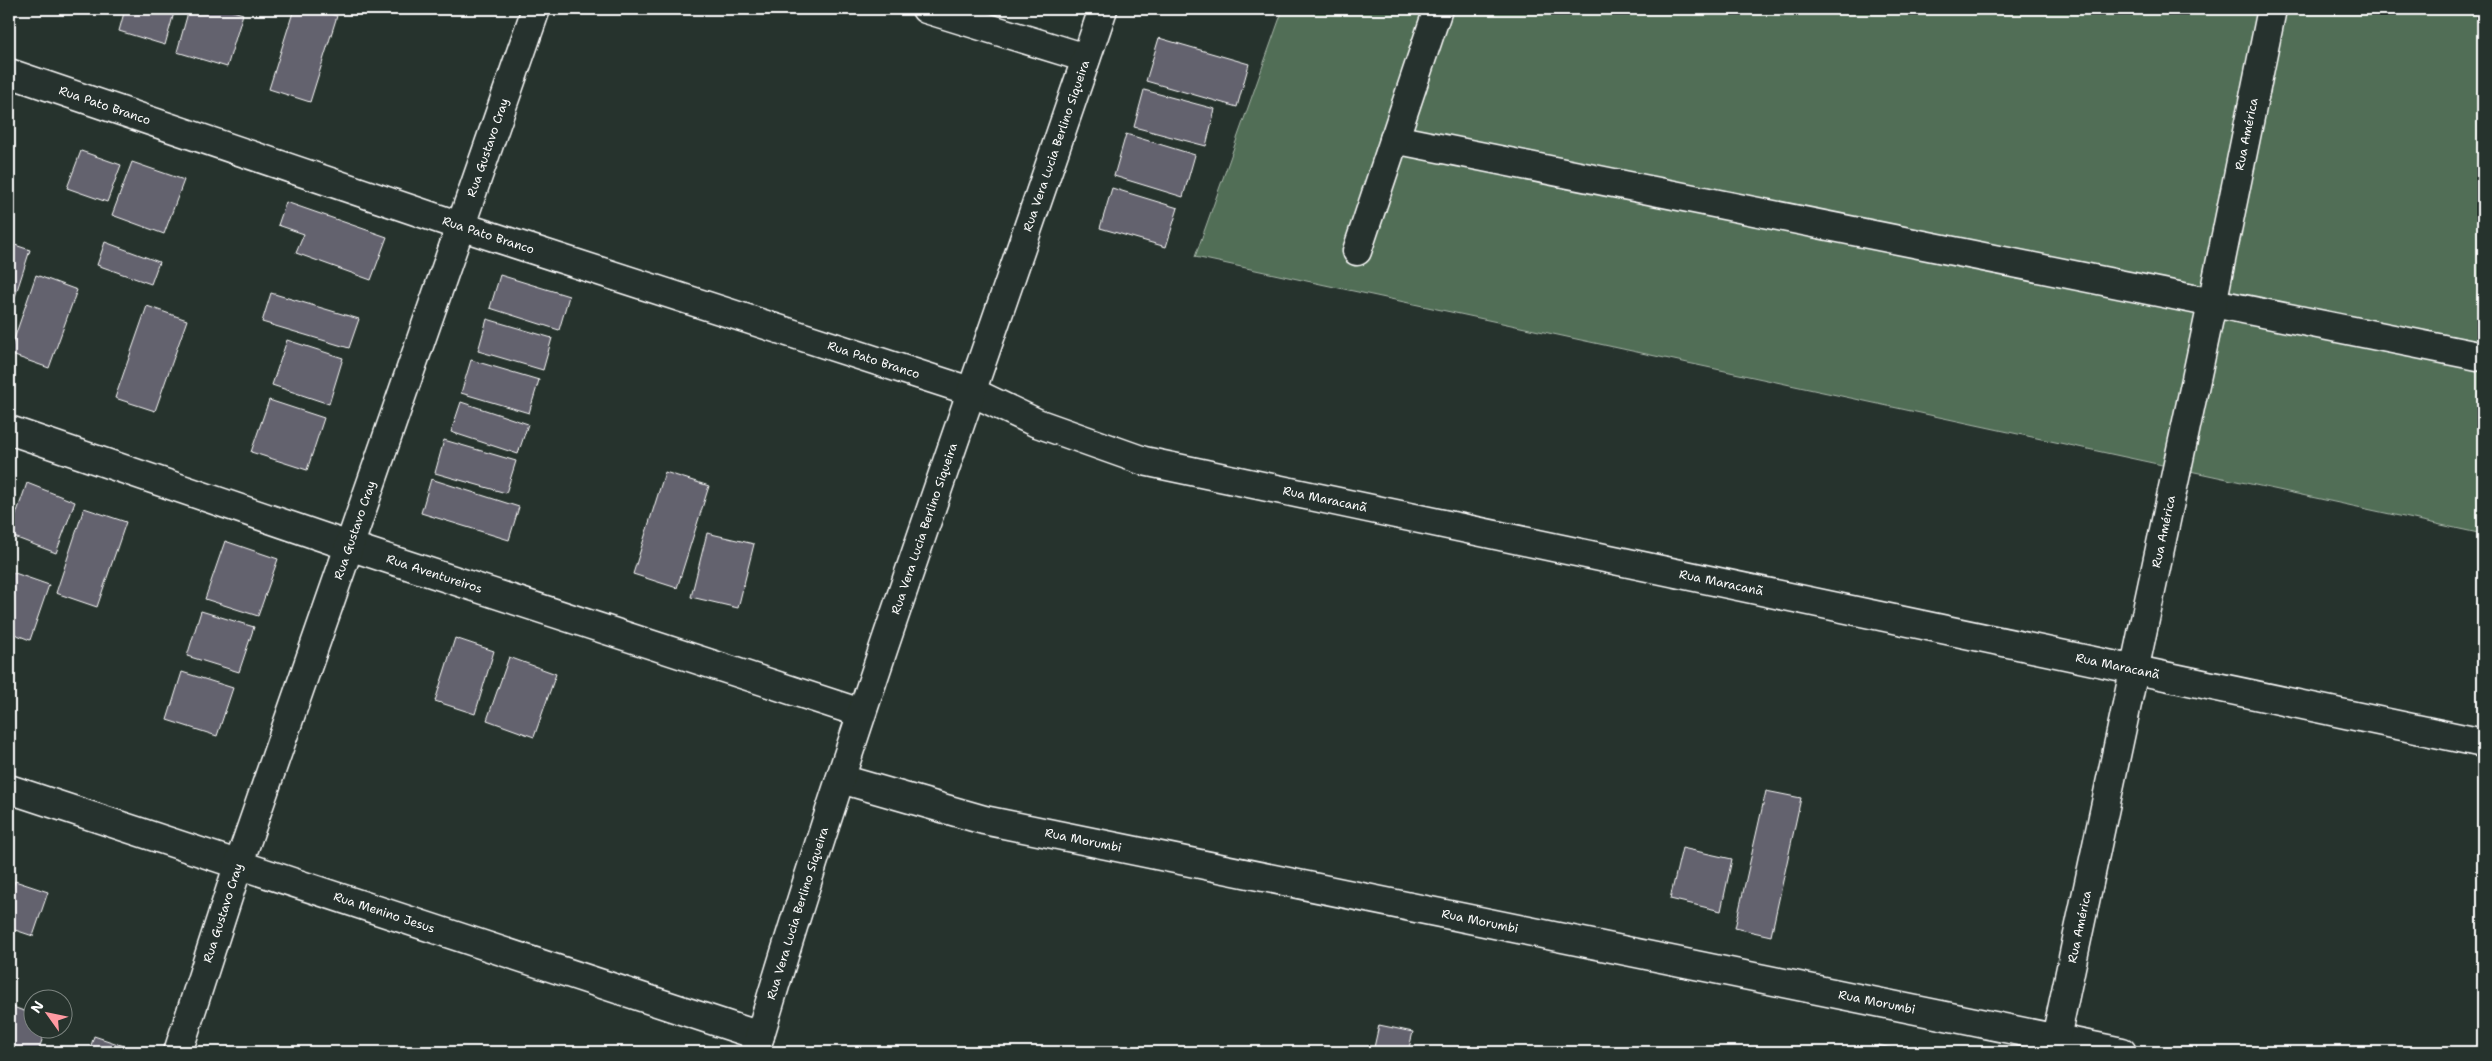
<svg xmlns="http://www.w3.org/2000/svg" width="2492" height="1061" font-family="'Shantell Sans',sans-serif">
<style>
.green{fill:#516e56;stroke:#a8b6aa}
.building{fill:#64626e;stroke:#fff}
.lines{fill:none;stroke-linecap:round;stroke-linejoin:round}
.minor-casing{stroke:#fff;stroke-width:31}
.minor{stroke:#26332d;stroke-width:28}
.labels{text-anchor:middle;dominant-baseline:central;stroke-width:4;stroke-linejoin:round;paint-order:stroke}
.street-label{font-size:12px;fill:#fff;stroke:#26332d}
</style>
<rect width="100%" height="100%" fill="#26332d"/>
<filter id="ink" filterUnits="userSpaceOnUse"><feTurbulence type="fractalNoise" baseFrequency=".02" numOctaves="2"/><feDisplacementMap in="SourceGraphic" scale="10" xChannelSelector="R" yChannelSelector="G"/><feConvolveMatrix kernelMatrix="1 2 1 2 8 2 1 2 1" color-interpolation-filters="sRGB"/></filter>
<g filter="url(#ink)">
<!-- green -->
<path class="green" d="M1283 9H2483V534L1195 257Z"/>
<!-- building -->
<path class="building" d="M125 9H175L165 45 119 31Z
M189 9H226L243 14 227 67 177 52Z
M294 9H313L337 16 310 102 269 89Z
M1159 38 1249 64 1237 107 1146 81Z
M1144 90 1215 109 1206 146 1134 127Z
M1126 134 1195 155 1183 197 1114 176Z
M81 151 121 165 107 202 67 188Z
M132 162 184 180 164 234 112 215Z
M1112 188 1178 208 1166 247 1100 228Z
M286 202 387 237 371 280 296 253 304 234 278 225Z
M105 242 159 262 151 284 97 265Z
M9 243 30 250 12 306 9 304Z
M36 275 77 290 49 368 9 354Z
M500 275 569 296 559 330 490 308Z
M271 293 359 319 349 348 262 322Z
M147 306 187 320 155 411 115 398Z
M487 319 552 338 543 370 478 351Z
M287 340 343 358 329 404 272 385Z
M471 360 539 380 529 413 461 393Z
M269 400 324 418 307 470 251 452Z
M461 402 528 424 518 454 451 432Z
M444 440 516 461 506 493 435 473Z
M665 472 709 486 677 588 633 574Z
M431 479 519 507 509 540 421 513Z
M27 483 75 502 56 553 9 535Z
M84 508 126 522 97 607 56 593Z
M707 533 754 544 738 608 691 597Z
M225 541 278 559 258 616 205 599Z
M9 571 49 585 30 640 9 632Z
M201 611 254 627 239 672 187 656Z
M455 638 494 651 475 714 435 701Z
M509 657 556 674 534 737 487 720Z
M182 672 233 688 217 736 167 720Z
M1766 791 1801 798 1771 936 1735 928Z
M1682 848 1732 859 1721 911 1670 899Z
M15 881 48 892 33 936 9 928V899Z
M13 1007 32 1014V1028H46L38 1052H9V1022Z
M1379 1025 1413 1032 1408 1052H1373Z
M94 1036 130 1048 128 1052H89Z
M1878 1045 1908 1052H1877Z"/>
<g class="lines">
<defs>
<g id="minor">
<path d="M926 9 1086 58"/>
<path id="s1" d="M9 73 460 226 970 391 1037 423 1144 461 2483 743"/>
<path d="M1394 139 2483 357"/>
<path d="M1357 251 1438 9"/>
<path id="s2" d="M9 430 349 546 861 713"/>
<path id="s3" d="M841 779 984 820 2122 1052"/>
<path id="s4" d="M9 789 760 1036"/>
<path id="s5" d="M178 1052 238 866 536 9"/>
<path id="s6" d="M755 1052C859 700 986 356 1103 9"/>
<path id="s7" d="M2053 1052 2212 304 2272 9"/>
</g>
</defs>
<!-- minor casing -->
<use href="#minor" class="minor-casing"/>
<!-- minor -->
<use href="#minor" class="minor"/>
</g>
</g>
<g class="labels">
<!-- street labels -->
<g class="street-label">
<text stroke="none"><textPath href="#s1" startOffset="101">Rua Pato Branco</textPath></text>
<text stroke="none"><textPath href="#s7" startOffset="938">Rua América</textPath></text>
<text stroke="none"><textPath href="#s6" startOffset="955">Rua Vera Lucia Berlino Siqueira</textPath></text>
<text stroke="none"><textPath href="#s5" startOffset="956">Rua Gustavo Cray</textPath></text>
<text stroke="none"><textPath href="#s1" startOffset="506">Rua Pato Branco</textPath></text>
<text stroke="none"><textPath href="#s1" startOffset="911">Rua Pato Branco</textPath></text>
<text stroke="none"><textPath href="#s1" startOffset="1385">Rua Maracanã</textPath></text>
<text stroke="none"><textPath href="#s6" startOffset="550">Rua Vera Lucia Berlino Siqueira</textPath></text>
<text stroke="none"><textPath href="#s5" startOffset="551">Rua Gustavo Cray</textPath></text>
<text stroke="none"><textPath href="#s7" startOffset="532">Rua América</textPath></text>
<text stroke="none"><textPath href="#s2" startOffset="449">Rua Aventureiros</textPath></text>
<text stroke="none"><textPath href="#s1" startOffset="1790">Rua Maracanã</textPath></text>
<text stroke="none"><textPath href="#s1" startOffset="2195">Rua Maracanã</textPath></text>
<text stroke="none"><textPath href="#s3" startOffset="250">Rua Morumbi</textPath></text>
<text stroke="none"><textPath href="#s5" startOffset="146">Rua Gustavo Cray</textPath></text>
<text stroke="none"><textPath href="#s4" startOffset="395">Rua Menino Jesus</textPath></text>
<text stroke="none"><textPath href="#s6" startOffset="145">Rua Vera Lucia Berlino Siqueira</textPath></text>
<text stroke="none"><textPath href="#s3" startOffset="655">Rua Morumbi</textPath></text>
<text stroke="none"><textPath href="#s7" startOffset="128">Rua América</textPath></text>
<text stroke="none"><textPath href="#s3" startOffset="1060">Rua Morumbi</textPath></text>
</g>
</g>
<!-- margin -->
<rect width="2492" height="1061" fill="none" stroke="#26332d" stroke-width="30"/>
<rect x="15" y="15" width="2462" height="1031" fill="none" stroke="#fff" stroke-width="2" filter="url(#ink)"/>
<!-- north arrow -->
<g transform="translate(48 1014) rotate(303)"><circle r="24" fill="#26332d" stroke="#7d8581"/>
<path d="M0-4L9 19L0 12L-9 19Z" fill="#ff9aa2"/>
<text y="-8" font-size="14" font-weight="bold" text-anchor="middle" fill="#ffffff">N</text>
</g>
</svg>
